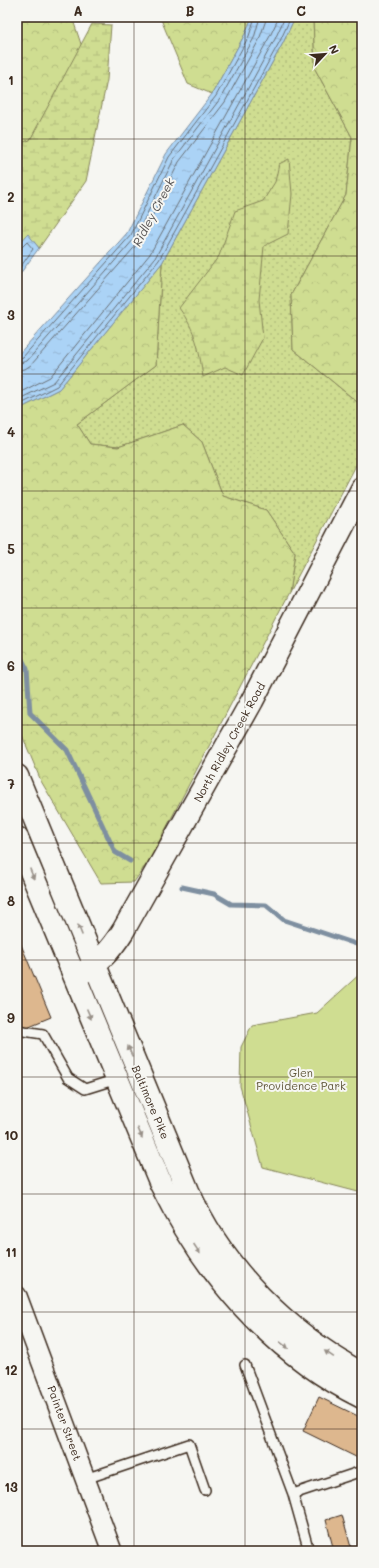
<svg xmlns="http://www.w3.org/2000/svg" width="379" height="1568" font-family="Mali,sans-serif">
<style>
.grass{fill:url(#grass-dots);stroke:#858458}
.forest{fill:url(#forest-crowns);stroke:#858458}
.wetland{fill:url(#wetland-marsh);stroke:#858458}
.park{fill:#cfdd91;stroke:#858458}
.water{fill:url(#water-ripples);stroke:#7e8fa0}
.lines{fill:none;stroke-linecap:round;stroke-linejoin:round}
.shore{stroke:#686e74;stroke-width:1}
.stream{stroke:#7e8fa0;stroke-width:5}
.building{fill:#ddb78e;stroke:#3b2a1e}
.service-casing{stroke:#3b2a1e;stroke-width:12}
.minor-casing{stroke:#3b2a1e;stroke-width:22}
.tertiary-casing{stroke:#3b2a1e;stroke-width:25}
.primary-casing{stroke:#3b2a1e;stroke-width:25}
.service{stroke:#f6f6f2;stroke-width:9}
.minor{stroke:#f6f6f2;stroke-width:19}
.tertiary{stroke:#f6f6f2;stroke-width:22}
.primary{stroke:#f6f6f2;stroke-width:22}
.oneway{fill:#989088}
.grid{fill:none;stroke:#3b2a1e;stroke-width:1;stroke-opacity:0.55}
.labels{text-anchor:middle;dominant-baseline:central;stroke-width:4;stroke-linejoin:round;paint-order:stroke}
.street-label{font-size:11px;fill:#3b2a1e;stroke:#f6f6f2}
.park-label{font-size:11px;fill:#60573b;stroke:#f6f6f2}
.water-label{font-size:12px;font-style:italic;fill:#575454;stroke:#f6f6f2}
.neatline{fill:none;stroke:#3b2a1e;stroke-width:1.5}
.grid-label{font-size:13px;text-anchor:middle;font-weight:bold;fill:#3b2a1e}
</style>
<defs>
<pattern id="grass-dots" width="8" height="8" patternUnits="userSpaceOnUse"><rect width="8" height="8" fill="#cfdd91"/><path d="M2 2h.1M6 6h.1" fill="none" stroke="#b3be7d" stroke-width="1.8" stroke-linecap="round"/></pattern>
<pattern id="forest-crowns" width="20" height="18" patternUnits="userSpaceOnUse"><rect width="20" height="18" fill="#cfdd91"/><path d="M2 6a3 3 0 1 1 6 0M12 15a3 3 0 1 1 6 0" fill="none" stroke="#b3be7d"/></pattern>
<pattern id="wetland-marsh" width="20" height="14" patternUnits="userSpaceOnUse"><rect width="20" height="14" fill="#cfdd91"/><path d="M1 5h8M5 5V1M11 12h8M15 12V8" fill="none" stroke="#b3be7d"/></pattern>
<pattern id="water-ripples" width="26" height="14" patternUnits="userSpaceOnUse"><rect width="26" height="14" fill="#abd3f6"/><path d="M2 4q2-2 4 0t4 0M15 11q2-2 4 0t4 0" fill="none" stroke="#94b5d2"/></pattern>
</defs>
<rect width="100%" height="100%" fill="#f6f6f2"/>
<filter id="ink" filterUnits="userSpaceOnUse"><feTurbulence type="fractalNoise" baseFrequency=".025" numOctaves="2"/><feDisplacementMap in="SourceGraphic" scale="8" xChannelSelector="R" yChannelSelector="G"/><feConvolveMatrix kernelMatrix="1 2 1 2 8 2 1 2 1" color-interpolation-filters="sRGB"/></filter>
<g filter="url(#ink)">
<!-- grass -->
<path class="grass" d="M295 17H313L315 69 352 137 346 195 291 295 293 349 362 406V454L289 593 295 553 266 510 223 496 202 442 183 425 118 447 90 444 77 424 156 365 162 263 283 43Z"/>
<!-- forest -->
<path class="forest" d="M17 17H72L82 47 30 140 17 144Z
M160 17H252L245 34 212 94 188 84Z
M313 17H362V406L293 349 291 295 346 195 352 137 315 69Z
M162 263 156 365 77 424 90 444 118 447 183 425 202 442 223 496 266 510 295 553 289 593 150 859 134 882 101 883 41 781 17 723V410L59 389Z"/>
<!-- wetland -->
<path class="wetland" d="M92 24 111 25 107 80 86 181 39 248 28 235 17 246V144L30 140Z
M289 159 292 194 288 234 264 246 259 300 263 338 243 375 225 367 203 377C199 349 196 331 179 308L219 256 235 211 263 201 275 182 279 164Z"/>
<!-- park -->
<path class="park" d="M362 972V1193L263 1167 240 1086 241 1047 252 1025 317 1013Z"/>
<!-- water -->
<path class="water" d="M252 17H295L283 43 162 263 59 389 17 410V356L127 233 166 154 212 94 245 34Z
M28 234 39 248 17 278V246Z"/>
<g class="lines">
<!-- shore -->
<path class="shore" d="M17 248H21L27 242 33 249 17 272
M17 359 23 357 131 235 169 157 216 96 249 36 255 17
M17 364 27 361 135 238 174 159 220 99 254 38 260 17
M17 370 25 369 31 365 140 241 179 162 225 102 259 40 267 17
M17 394 50 377 150 254 270 36 279 17
M17 400 54 382 155 258 275 39 285 17
M17 406 57 386 159 260 280 41 291 17"/>
<!-- stream -->
<path class="stream" d="M17 650 27 669 30 713 67 750 115 852 130 861
M182 887 214 894 231 904 266 905 284 920 362 946"/>
</g>
<!-- building -->
<path class="building" d="M17 935 51 1017 22 1029 17 1018Z
M319 1397 362 1418V1460L303 1431Z
M342 1515 352 1551H334L326 1520Z"/>
<g class="lines">
<defs>
<path id="service" d="M17 1030 43 1034 68 1078 85 1089 117 1079
M245 1365 293 1494
M85 1479 189 1444 205 1490
M309 1551 293 1494 362 1471"/>
<path id="minor" d="M17 1296 112 1551"/>
<path id="tertiary" d="M80 974C99 963 111 950 123 931L252 701 362 489"/>
<path id="primary" d="M17 776 188 1191C223 1270 287 1332 362 1374
M17 838 161 1184C205 1273 271 1352 362 1397"/>
</defs>
<!-- service casing -->
<use href="#service" class="service-casing"/>
<!-- minor casing -->
<use href="#minor" class="minor-casing"/>
<!-- tertiary casing -->
<use href="#tertiary" class="tertiary-casing"/>
<!-- primary casing -->
<use href="#primary" class="primary-casing"/>
<!-- service -->
<use href="#service" class="service"/>
<!-- minor -->
<use href="#minor" class="minor"/>
<!-- tertiary -->
<use href="#tertiary" class="tertiary"/>
<!-- primary -->
<use href="#primary" class="primary"/>
</g>
<!-- one-way arrows -->
<defs><path id="oneway-solid" d="M-6-.8H1V-3.2L6.5 0L1 3.2V.8H-6Z"/></defs>
<g class="oneway">
<use href="#oneway-solid" transform="translate(32 874) rotate(68)"/>
<use href="#oneway-solid" transform="translate(80 930) rotate(-112)"/>
<use href="#oneway-solid" transform="translate(89 1014) rotate(67)"/>
<use href="#oneway-solid" transform="translate(130 1051) rotate(-113)"/>
<use href="#oneway-solid" transform="translate(140 1133) rotate(67)"/>
<use href="#oneway-solid" transform="translate(197 1249) rotate(56)"/>
<use href="#oneway-solid" transform="translate(284 1345) rotate(38)"/>
<use href="#oneway-solid" transform="translate(329 1354) rotate(-145)"/>
</g>
</g>
<!-- grid -->
<path class="grid" d="M134 17V1551M245 17V1551M17 139H362M17 256H362M17 374H362M17 491H362M17 608H362M17 725H362M17 843H362M17 960H362M17 1077H362M17 1194H362M17 1312H362M17 1429H362"/>
<g class="labels">
<!-- street labels -->
<g class="street-label">
<text transform="translate(229 742) rotate(-61)">North Ridley Creek Road</text>
<text transform="translate(151 1102) rotate(67)">Baltimore Pike</text>
<text transform="translate(65 1423) rotate(70)">Painter Street</text>
</g>
<!-- park labels -->
<g class="park-label">
<text x="301" y="1072">Glen<tspan x="301" dy="13">Providence Park</tspan></text>
</g>
<!-- water labels -->
<g class="water-label">
<text transform="translate(153 212) rotate(-62)">Ridley Creek</text>
</g>
</g>
<!-- margin -->
<rect width="379" height="1568" fill="none" stroke="#f6f6f2" stroke-width="44"/>
<!-- north arrow -->
<g transform="translate(325 54) rotate(64)" stroke="#f6f6f2" stroke-width="3" paint-order="stroke">
<path d="M0-3L7 15L0 10L-7 15Z" fill="#3b2a1e"/>
<text y="-6" font-size="11" font-weight="bold" text-anchor="middle" fill="#3b2a1e">N</text>
</g>
<rect x="22" y="22" width="335" height="1524" class="neatline"/>
<g class="grid-label">
<text x="78" y="16">A</text>
<text x="190" y="16">B</text>
<text x="301" y="16">C</text>
<text x="11" y="85">1</text>
<text x="11" y="202">2</text>
<text x="11" y="320">3</text>
<text x="11" y="437">4</text>
<text x="11" y="554">5</text>
<text x="11" y="671">6</text>
<text x="11" y="789">7</text>
<text x="11" y="906">8</text>
<text x="11" y="1023">9</text>
<text x="11" y="1140">10</text>
<text x="11" y="1257">11</text>
<text x="11" y="1375">12</text>
<text x="11" y="1492">13</text>
</g>
</svg>
